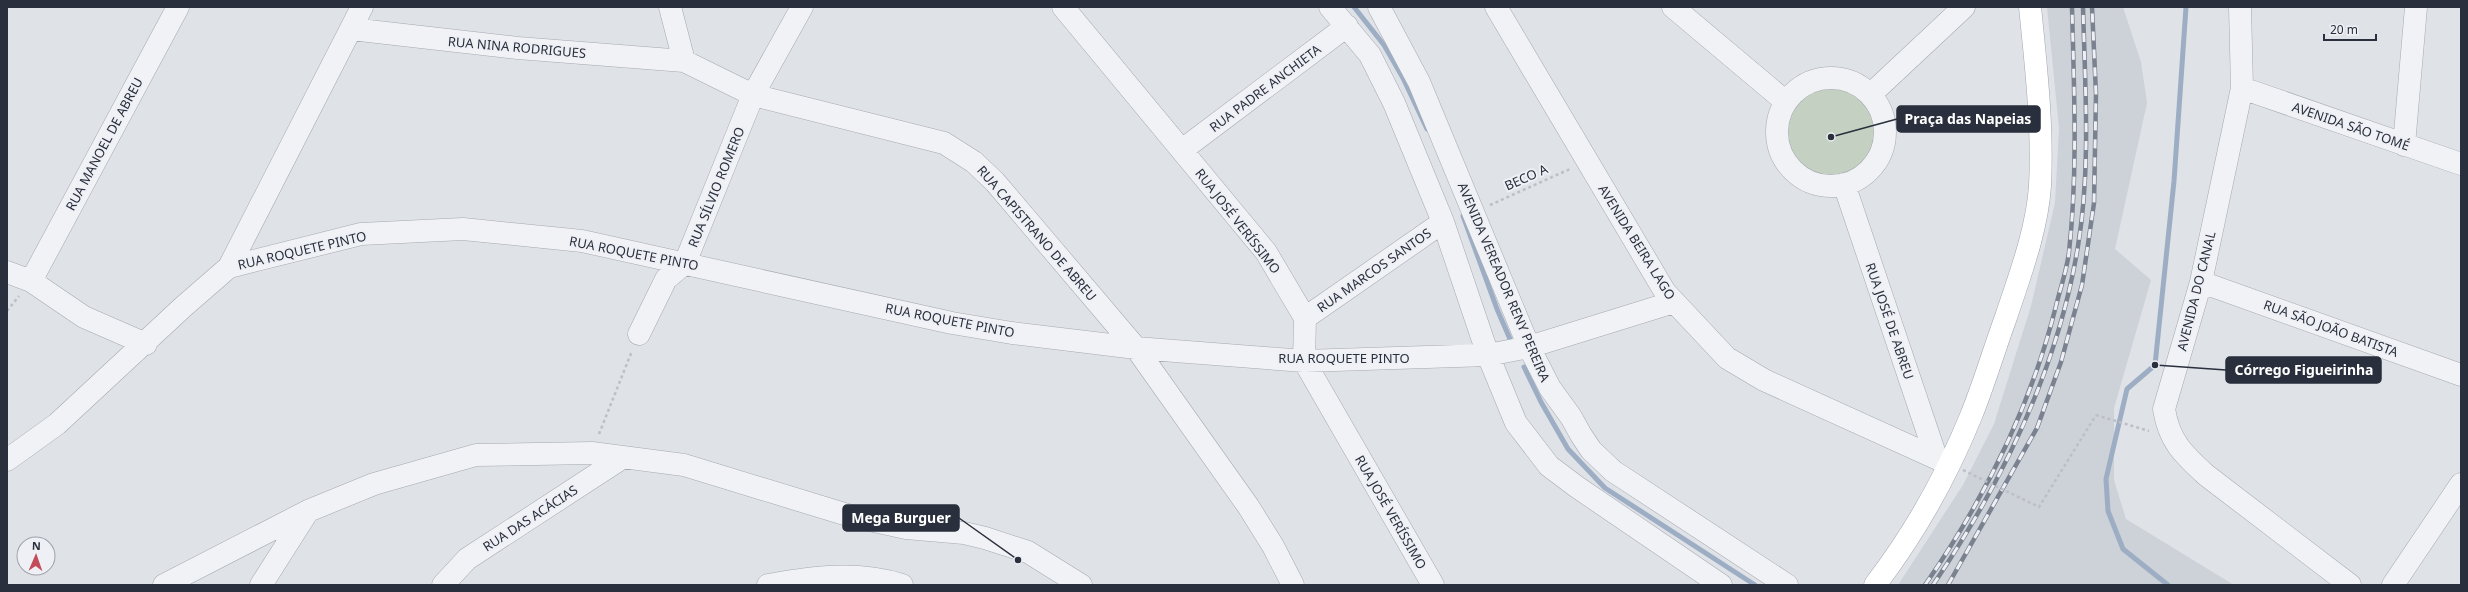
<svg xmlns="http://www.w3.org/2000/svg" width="2468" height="592" font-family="'Noto Sans',sans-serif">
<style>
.built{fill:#cdd1d8}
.green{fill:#c4d0c1}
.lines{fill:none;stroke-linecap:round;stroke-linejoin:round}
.stream{stroke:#9daec4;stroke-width:5}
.minor-casing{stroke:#a5a9b0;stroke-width:23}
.major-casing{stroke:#9fa6b1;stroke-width:23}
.path{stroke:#bdbfc6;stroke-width:2.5;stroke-dasharray:3 3;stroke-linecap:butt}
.minor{stroke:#f1f2f6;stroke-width:22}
.major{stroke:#fff;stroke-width:22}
.rail-casing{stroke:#7a818f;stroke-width:4.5}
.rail{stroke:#eef0f5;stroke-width:3;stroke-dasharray:9;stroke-linecap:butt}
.path-bridge{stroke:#bdbfc6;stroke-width:2.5;stroke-dasharray:3 3;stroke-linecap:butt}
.labels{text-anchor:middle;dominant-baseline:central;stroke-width:4;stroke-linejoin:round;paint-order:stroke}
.street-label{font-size:13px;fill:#292f3c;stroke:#eef0f5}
.leader{fill:none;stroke:#292f3c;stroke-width:1.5}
.callout-dot{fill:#292f3c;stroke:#eef0f5;stroke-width:1.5}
.callout{fill:#292f3c;stroke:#292f3c;stroke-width:1.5}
.callout-label{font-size:14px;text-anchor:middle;font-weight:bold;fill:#fff}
</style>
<rect width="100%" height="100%" fill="#dfe2e7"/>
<!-- built -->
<path class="built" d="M2047 7H2123L2141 62 2147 103 2115 249 2151 280 2114 408V480L2126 519 2234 585H1898L1963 485 1994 424 2031 306 2055 203 2059 128Z"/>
<!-- green -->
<path class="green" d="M1781 133a51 51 0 1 1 102 0a51 51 0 1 1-102 0Z"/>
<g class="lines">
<!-- stream -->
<path class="stream" d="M1354 7 1384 45 1403 78 1427 129
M1463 216 1497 309 1510 339
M1524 367 1541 402 1568 449 1605 488 1755 585
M2168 585 2123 549 2108 511 2106 479 2127 389 2155 365 2174 181 2186 7"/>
<defs>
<path id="minor" d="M670 7 684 61
M1063 7 1266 252 1305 318 1304 361 1433 585
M1330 7 1370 55 1394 103 1443 222 1488 355 1516 423 1549 466 1577 487 1721 585
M1379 7 1419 82 1529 347 1550 388 1571 417 1581 435 1591 450 1613 471 1787 585
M1496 7 1665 292 1727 358 1764 380 1949 464
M1673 7 1786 102
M2240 7 2242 88 2201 282 2164 409C2169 441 2183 454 2206 475L2350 585
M351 29 518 48 684 61 753 95 944 143 974 162 995 182 1136 348 1248 506 1273 546 1293 585
M1777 132a54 54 0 1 1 108 0a54 54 0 1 1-108 0Z
M2242 88 2461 164
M1871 94 1964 7
M2404 145 2416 7
M1182 150 1347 26
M1844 184 1936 457
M229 267 361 234 463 229 582 241 952 323 1012 333 1136 348 1304 361 1488 355 1529 347 1674 302
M7 272 31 281 84 317 146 344
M31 281 178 7
M2201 282 2461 375
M1305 318 1443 222
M639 334 666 279 685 263 753 95 802 7
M7 460 57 424 183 307 229 267 362 7
M164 585 308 511 374 484 476 455 592 453 684 465 851 516 906 528 964 533 985 538 1028 552 1081 585
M261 585 308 511
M443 585 467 559 622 458
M768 585C813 577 857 571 902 585
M2393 585 2461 484"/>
<path id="major" d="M1875 585C1914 534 1947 475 1971 416 1984 384 1994 350 2006 317 2020 275 2037 230 2040 186 2043 127 2036 66 2030 7"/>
</defs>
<!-- minor casing -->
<use href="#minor" class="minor-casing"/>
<!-- major casing -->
<use href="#major" class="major-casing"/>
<!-- path -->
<path class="path" d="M1490 205 1570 169
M7 311 19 296
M2096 415 2149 431
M599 434 632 351"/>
<!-- minor -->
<use href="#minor" class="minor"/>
<!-- major -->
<use href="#major" class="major"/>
<defs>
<path id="rail" d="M1925 585C1984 500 2031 406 2056 306 2060 289 2067 270 2069 252 2078 171 2074 89 2072 7
M1933 585C2002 483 2058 369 2078 246 2091 168 2085 86 2083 7
M1948 585 2037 428 2061 362 2082 285 2094 203 2096 94 2092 7"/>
</defs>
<!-- rail casing -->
<use href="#rail" class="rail-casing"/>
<!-- rail -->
<use href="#rail" class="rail"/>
<!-- path-bridge -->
<path class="path-bridge" d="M1963 470 2039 507 2096 415"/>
</g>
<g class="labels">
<!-- street labels -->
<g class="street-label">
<text transform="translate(517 47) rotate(5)">RUA NINA RODRIGUES</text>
<text transform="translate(1265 88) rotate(-37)">RUA PADRE ANCHIETA</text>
<text transform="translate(2351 126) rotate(19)">AVENIDA SÃO TOMÉ</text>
<text transform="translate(104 144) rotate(-62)">RUA MANOEL DE ABREU</text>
<text transform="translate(1526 177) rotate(-24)">BECO A</text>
<text transform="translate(716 187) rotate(-68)">RUA SÍLVIO ROMERO</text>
<text transform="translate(1238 221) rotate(52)">RUA JOSÉ VERÍSSIMO</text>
<text transform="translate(1037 233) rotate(49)">RUA CAPISTRANO DE ABREU</text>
<text transform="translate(1637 242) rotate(58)">AVENIDA BEIRA LAGO</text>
<text transform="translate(302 250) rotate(-13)">RUA ROQUETE PINTO</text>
<text transform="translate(634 253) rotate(11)">RUA ROQUETE PINTO</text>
<text transform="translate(1374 270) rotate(-35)">RUA MARCOS SANTOS</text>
<text transform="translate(1504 282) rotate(67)">AVENIDA VEREADOR RENY PEREIRA</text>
<text transform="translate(2196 291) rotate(-76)">AVENIDA DO CANAL</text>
<text transform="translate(950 320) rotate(11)">RUA ROQUETE PINTO</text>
<text transform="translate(1890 321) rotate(71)">RUA JOSÉ DE ABREU</text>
<text transform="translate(2331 328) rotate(20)">RUA SÃO JOÃO BATISTA</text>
<text x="1344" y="358">RUA ROQUETE PINTO</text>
<text transform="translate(1391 512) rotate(60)">RUA JOSÉ VERÍSSIMO</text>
<text transform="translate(530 518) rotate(-33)">RUA DAS ACÁCIAS</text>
</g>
</g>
<!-- callouts -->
<path class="leader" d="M1831 137L1897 119M2155 365L2226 370M1018 560L959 518"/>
<g class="callout-dot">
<circle cx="1831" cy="137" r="4"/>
<circle cx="2155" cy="365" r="4"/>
<circle cx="1018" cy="560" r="4"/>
</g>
<g class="callout">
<rect x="1897" y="106" width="143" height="26" rx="4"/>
<rect x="2226" y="357" width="155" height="26" rx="4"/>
<rect x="843" y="505" width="116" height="26" rx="4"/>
</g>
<g class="callout-label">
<text x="1968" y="124">Praça das Napeias</text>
<text x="2304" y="375">Córrego Figueirinha</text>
<text x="901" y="523">Mega Burguer</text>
</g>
<!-- border -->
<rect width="2468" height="592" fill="none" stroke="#292f3c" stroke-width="16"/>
<!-- north arrow -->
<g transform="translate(36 556) rotate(2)"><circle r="19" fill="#eef0f5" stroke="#9fa3ab"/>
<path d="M0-3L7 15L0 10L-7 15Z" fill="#c24d59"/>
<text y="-6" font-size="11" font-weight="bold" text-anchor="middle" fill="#292f3c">N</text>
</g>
<!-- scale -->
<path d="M2324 34v6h52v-6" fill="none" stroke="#292f3c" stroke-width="2"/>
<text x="2330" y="34" font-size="12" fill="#292f3c" stroke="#eef0f5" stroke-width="3" paint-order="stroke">20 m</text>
</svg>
